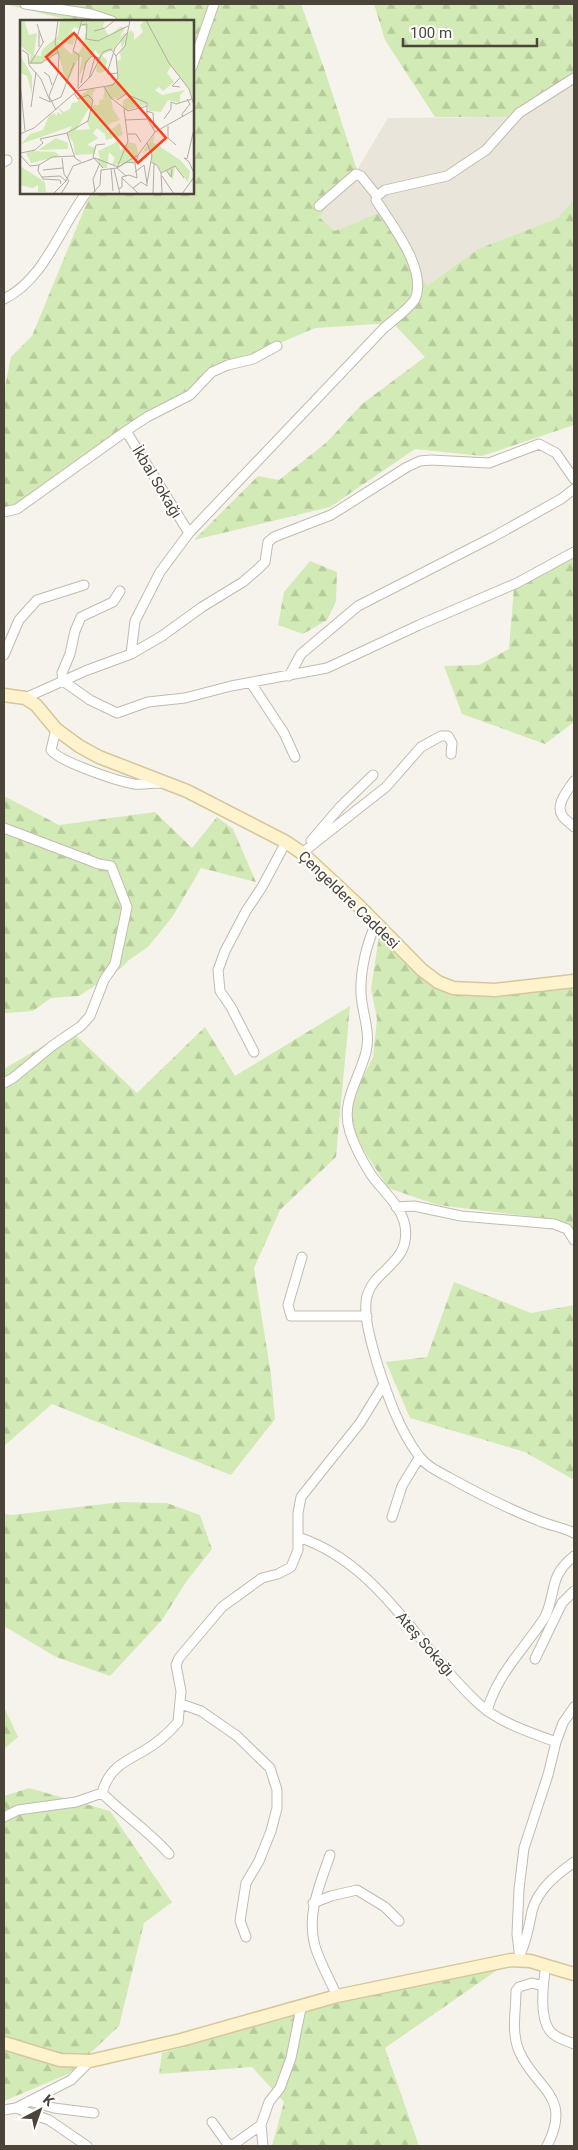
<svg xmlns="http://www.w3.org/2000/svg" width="578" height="2150" font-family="Roboto,sans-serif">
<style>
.residential{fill:#eae5da}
.forest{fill:url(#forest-firs)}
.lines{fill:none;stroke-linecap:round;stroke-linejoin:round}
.street-casing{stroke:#c2bbae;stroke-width:11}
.secondary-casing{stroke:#d6c79b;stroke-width:15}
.street{stroke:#fff;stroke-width:9}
.secondary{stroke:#fff3cd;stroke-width:12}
.labels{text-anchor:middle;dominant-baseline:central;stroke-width:4;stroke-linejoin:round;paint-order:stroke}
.street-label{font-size:15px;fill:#4b4439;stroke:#fff}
.inset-road{fill:none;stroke:#b2ada4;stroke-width:1}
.view{fill:#fc3f1d;fill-opacity:0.15;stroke:#fc3f1d;stroke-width:2.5}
.inset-edge{fill:none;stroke:#4b4439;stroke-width:2.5}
</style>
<defs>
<pattern id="forest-firs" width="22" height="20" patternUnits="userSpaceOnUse" patternTransform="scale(1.25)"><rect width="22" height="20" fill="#d2eab5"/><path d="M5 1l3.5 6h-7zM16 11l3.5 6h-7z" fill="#b6ca9c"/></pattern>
</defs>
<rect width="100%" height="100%" fill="#f6f3ec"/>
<!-- residential -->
<path class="residential" d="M574 76V199L558 218 478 249 427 286 384 212 335 231 319 217 357 170 388 118 517 117Z"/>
<!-- forest -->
<path class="forest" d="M4 4H301L325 71 357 170 319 217 335 231 384 211 427 286 478 249 558 218 574 199V425L482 456 415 449 330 507 194 540 258 476 279 480 327 442 362 404 425 357 393 323 315 328 222 368 19 505 4 509V392L11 357 32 336 88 200 94 193 192 192V21H73Z
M374 4H574V76L517 117H435L385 40Z
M574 551V722L545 744 462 714 444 666 479 665 509 649 514 588Z
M310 561 337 572 336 601 327 620 303 634 278 625 284 592Z
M4 796 59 825 155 812 192 848 217 817 233 829 256 882 201 868 173 916 148 947 129 960 120 969 79 996 51 998 33 1011 6 1013 4 1011Z
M379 936 414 970 450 993 494 997 574 988V1235L559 1220 438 1205 388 1188 351 1130V1101L373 1057 377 1019 371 989Z
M350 1006 336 1157 280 1210 254 1268 271 1375 275 1419 231 1475 52 1404 4 1446V1069L70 1030 137 1093 205 1027 235 1076Z
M454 1282 531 1313 574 1305V1480L525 1452 410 1418 386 1362 427 1357Z
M121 1502 167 1503 200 1515 212 1549 186 1582 162 1620 110 1676 56 1657 4 1626V1514L12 1515Z
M4 1707 18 1737 4 1749Z
M29 1788 110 1811 172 1902 144 1923 119 2026 68 2074 4 2101V1796Z
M499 1957 503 1966 385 2048 419 2146H272L284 2102 252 2067 159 2074 162 2053Z"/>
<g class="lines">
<defs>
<path id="street" d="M25 4 91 14 112 21
M192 67 214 4
M4 162 7 160
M319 206 356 174 361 176 377 196
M4 299C45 279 60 227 87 192
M126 431 189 533
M4 512 17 509 126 431 147 417 190 395 212 372 228 365 253 359 277 346
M120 591 113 602 81 617 75 631 70 654 62 673 63 681 85 671 131 654 135 621 160 572 189 533 384 328C392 321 411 307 415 299 428 270 391 224 376 200L377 196 385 190 447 176 486 150 519 113 574 78
M131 654 162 636 202 607 243 582 258 569 265 562 268 542 274 537 331 515 407 467 420 461 431 460 489 463 539 444 556 453 574 479
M4 655 19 620 37 600 84 585
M289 676 301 654 358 606 493 537 561 499 574 489
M251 683 284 733 295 757
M25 698 63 681 90 700 117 713 148 702 185 698 231 686 327 668 419 625 517 583 574 552
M56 729 51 750C60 762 117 781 134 784 142 785 153 783 161 783
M574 781C568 790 555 805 562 815 564 820 571 823 574 827
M4 828 99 864 111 866 127 907 115 964 104 980 90 1016 81 1026 52 1046 13 1078 4 1083
M311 841 340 807 373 775
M302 853 386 787 421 747 441 736H448L452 743 451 754
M376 923C367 943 360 970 361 993 362 1014 371 1031 366 1052 359 1080 340 1102 350 1132 355 1148 363 1162 372 1176 383 1191 402 1207 405 1226 411 1262 376 1269 368 1293 361 1311 372 1345 377 1363 387 1394 399 1430 419 1456 426 1466 439 1472 450 1478 479 1494 510 1510 542 1522 553 1526 564 1528 574 1533
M254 1052 231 1007 220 991 218 970 225 951 246 911 262 887 286 842
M396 1207 414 1206 461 1216 554 1224 567 1229 574 1240
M302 1257 288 1305 291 1316H367
M392 1517 402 1486 419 1458
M298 1537C379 1563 419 1649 478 1703 499 1723 530 1732 556 1742
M535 1659 562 1603 574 1591
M181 1704 201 1711 237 1736 270 1768 277 1790V1808L271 1831 259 1861 246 1883 240 1921 246 1937
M487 1711C497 1674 525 1648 545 1617 557 1591 548 1577 574 1556
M102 1793C108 1770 123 1762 142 1752 156 1744 168 1734 178 1722L181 1691 176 1665 179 1658 222 1607 262 1578 278 1574 291 1567 298 1550V1513L301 1497 360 1423 384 1384
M102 1793C124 1815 149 1831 169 1854
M4 1817 18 1810 76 1802 102 1793
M330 1855C320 1884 306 1915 315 1946 320 1963 330 1980 337 1996
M313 1903 331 1896 357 1890 385 1907 399 1921
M521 1952C527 1939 529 1926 532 1911 538 1889 556 1875 574 1862
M520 1960 517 1934 519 1889 524 1848 548 1775 556 1742 563 1723 574 1707
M546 1966C543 1983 538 2022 553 2034 559 2039 567 2041 574 2044
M543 1986 532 1983 519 1987 516 1991C516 2011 511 2032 519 2051 536 2090 573 2095 547 2146
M29 2101 54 2108 94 2113
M16 2108 49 2120 87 2146
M4 2110 16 2108 71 2080 90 2061
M212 2122 227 2143 233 2145 261 2125
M263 2146 261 2125 269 2102 280 2088 291 2058 301 2008"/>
<path id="secondary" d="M4 695 25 698 36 705 56 729 79 746 99 757 187 791 286 842 302 853 360 907 422 970 438 982 453 988 495 990 574 981
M4 2043 60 2060 90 2061 181 2040 337 1996 511 1960 530 1961 574 1974"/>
</defs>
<!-- street casing -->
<use href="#street" class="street-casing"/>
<!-- secondary casing -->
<use href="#secondary" class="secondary-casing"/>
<!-- street -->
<use href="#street" class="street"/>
<!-- secondary -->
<use href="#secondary" class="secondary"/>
</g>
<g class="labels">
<!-- street labels -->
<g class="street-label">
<text transform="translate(157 482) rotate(59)">İkbal Sokağı</text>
<text transform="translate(349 900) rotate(44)">Çengeldere Caddesi</text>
<text transform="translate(425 1644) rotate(49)">Ateş Sokağı</text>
</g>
</g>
<!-- overview -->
<g transform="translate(20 20)">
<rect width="174" height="174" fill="#f6f3ec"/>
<path d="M0 0H4L9 15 17 13 14 35 21 36 22 30 38 16 40 0H85L83 6 89 16 100 7H106L99 18 106 12 105 26 102 29 100 20 93 30 81 35 87 40 85 51 79 53 76 51 79 35 75 30 59 56 62 37H59L47 64 38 33 21 44H8L11 35 0 25ZM61 6H65L66 11 63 24 59 33 54 31 51 34 37 20 52 25 58 14 51 11 54 7 61 9ZM126 0H174V84L170 70 151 46 147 53 154 62 143 71 139 67 135 70 142 75 165 70 160 75V83L148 80 141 92 129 91 127 84 107 90 103 88V81L110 76 107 74 96 79 91 78 93 89 100 100 89 104 87 113 100 103 103 115 86 120 85 114 77 108 73 113 78 118 67 125 76 128 74 134 55 135 53 122 47 114 52 106 1 124 10 114 23 110 29 96 34 93 37 96V92L43 95 38 88 44 92 50 89 52 83 58 82V77L71 68 76 70 73 72 72 83 56 110 70 109 67 102 73 85H79L80 79 83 80 85 67 97 61V41L101 39 100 33 110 10 114 13V20L123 12 120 5ZM0 35 12 56V74L7 56 0 53ZM135 113 133 122 160 140 170 151 168 162 155 146 153 160 145 150 141 153 137 144 132 143 130 129 122 133ZM36 118 48 123V129L18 130ZM99 121 100 130 109 122 116 124 118 132 115 142 92 145 95 138 89 132 87 148H83L76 139 80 138 78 131ZM12 131 35 132 40 136 11 143 6 133ZM0 146 25 162 26 172H18V165L13 168 0 165Z" fill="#d2eab5" fill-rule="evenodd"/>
<path class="inset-road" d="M38 0 35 23 39 36 38 53M126 0 149 43 169 69 174 85M17 4 23 22M61 5 67 4 66 19 78 21 108 6M74 11 85 8 95 0M19 27V11M2 30 8 34 9 45 21 59 30 81M11 43H21L38 32M10 44 24 21M24 52 29 56 32 65M98 53 88 54V50L95 28 108 12M69 58 75 37M0 61 5 111M61 63 66 42 72 36 79 38M84 67 91 78 108 91 127 86M160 67 152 66 160 58M58 68 59 35 53 31 62 0M58 69 71 56 83 32 91 29 96 36M19 77 30 82 41 77 54 43M97 80 106 74 127 83V98L135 112M11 87 16 52M36 90 29 76 38 53M126 91 133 93 134 108M163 97 162 94 170 84 167 79M144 99 151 89V82L156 84 172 79M106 100 128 99M148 106V118L156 125M174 109 167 139 164 138 169 142 174 153M47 113 55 138 61 142M0 114 14 108 57 71 93 65 98 58 96 36 105 26 110 0M108 114H116L121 122M127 123 132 135 127 163M1 133 15 130 23 123 20 119 47 113 68 101 73 80 68 75 58 79 54 73M0 135 10 146 19 145 18 151 23 159 40 160 41 164M131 142 137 145 141 153 142 172 140 174M19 145 32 137 54 136M83 148 73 137 76 125 85 124M91 148 93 171M94 149 100 174M23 150 43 148M146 150 151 157 152 149M115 152 124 145 127 163M141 153 155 146 164 158M106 156 97 148 107 142 115 143M142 156 154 174M22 157 40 156 46 161M102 158 119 174M113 168 121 162 127 166V163M99 169 102 167V157L109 155 117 158 115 143 118 136M75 172 73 159 80 143M33 174 46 161 53 146 75 138 98 147 118 135 135 112 174 90M41 174 49 161 44 154 42 138M72 174 80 165 81 150 97 148 108 121 104 89M133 174 134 144M162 174 174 157"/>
<path class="view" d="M54 13 146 118 118 143 26 37Z"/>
<rect width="174" height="174" class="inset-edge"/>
</g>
<!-- border -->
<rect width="578" height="2150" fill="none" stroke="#4b4439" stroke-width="10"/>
<!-- north arrow -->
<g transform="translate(40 2110) rotate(41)" stroke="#ffffff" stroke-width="4" paint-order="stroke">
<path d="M0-4L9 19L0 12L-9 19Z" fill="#4b4439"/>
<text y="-8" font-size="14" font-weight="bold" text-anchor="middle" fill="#4b4439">K</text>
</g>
<!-- scale -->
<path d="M403 38v8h134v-8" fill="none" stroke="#4b4439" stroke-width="2.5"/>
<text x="410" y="38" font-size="15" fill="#4b4439" stroke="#ffffff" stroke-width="4" paint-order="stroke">100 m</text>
</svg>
